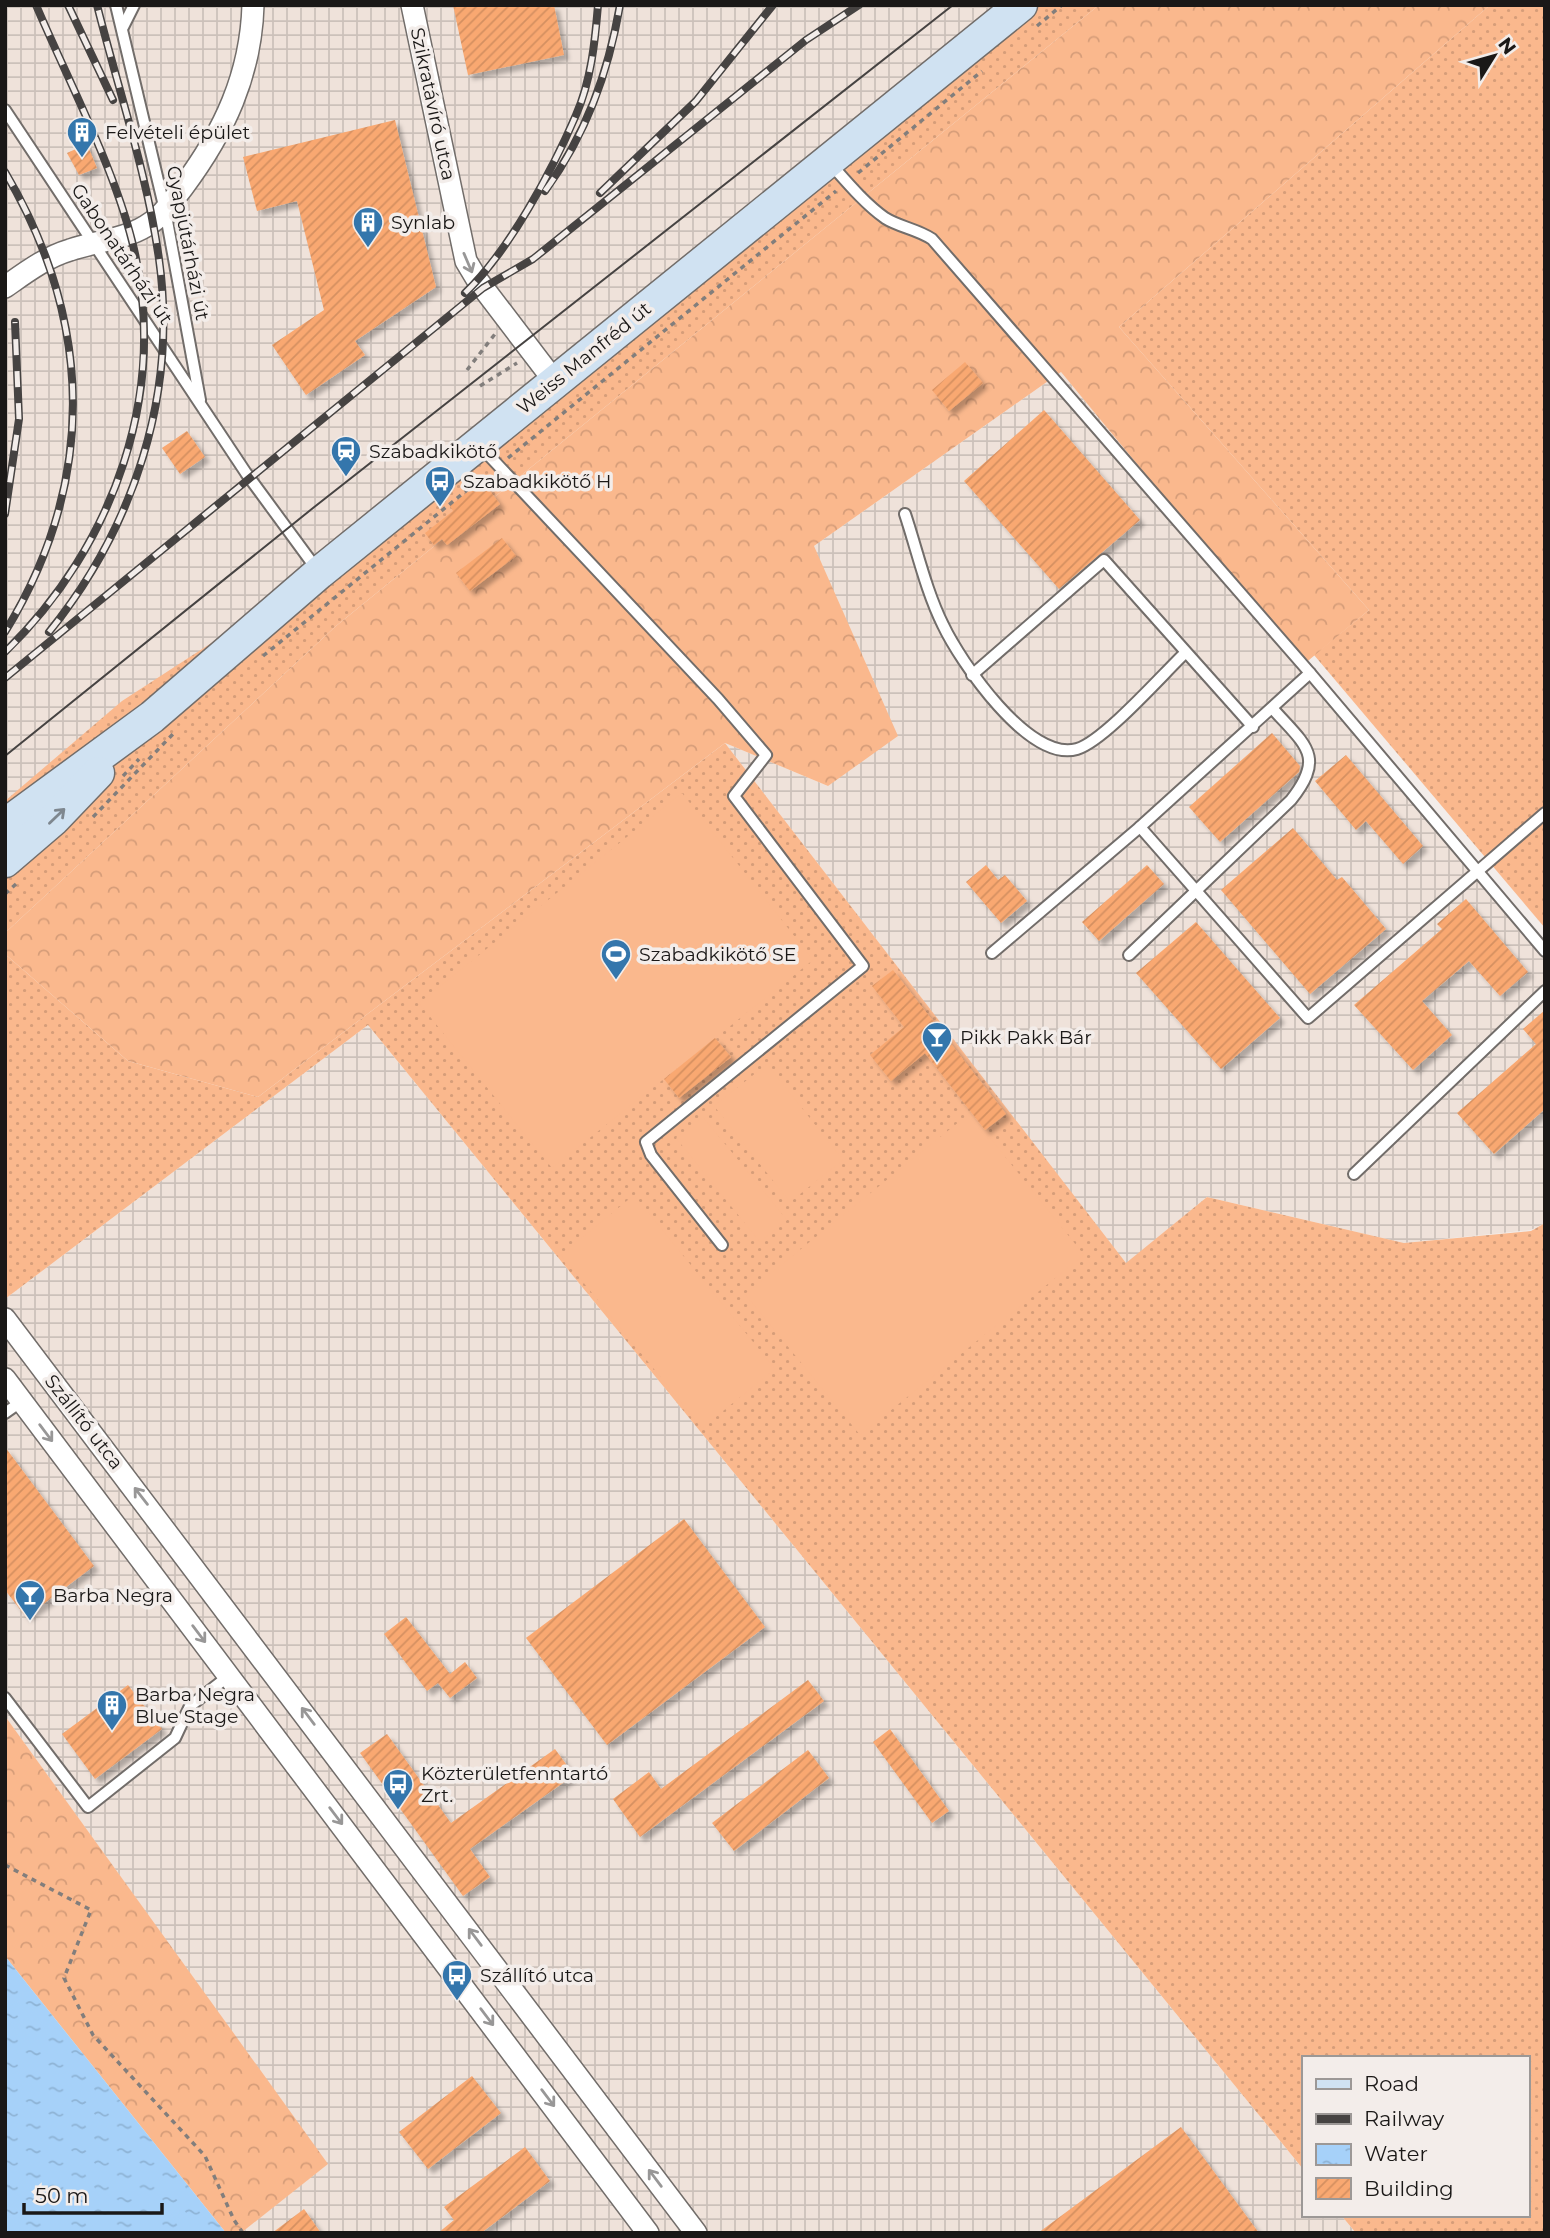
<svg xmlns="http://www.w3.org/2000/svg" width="1550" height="2238" viewBox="0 0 1550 2238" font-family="Montserrat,sans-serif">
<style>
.industrial{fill:url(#industrial-grid)}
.grass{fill:url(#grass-dots)}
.forest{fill:url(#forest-crowns)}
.pitch{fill:#fab88d}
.water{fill:url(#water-ripples)}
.building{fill:url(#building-hatch);filter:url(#shadow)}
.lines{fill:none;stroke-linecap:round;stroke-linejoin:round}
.service-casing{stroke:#726d6a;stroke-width:14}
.minor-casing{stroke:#726d6a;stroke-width:24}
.secondary-casing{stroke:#726d6a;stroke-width:35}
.path{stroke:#827e7c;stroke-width:3.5;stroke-dasharray:5 5;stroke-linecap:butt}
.service{stroke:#fff;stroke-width:10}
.minor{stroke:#fff;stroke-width:21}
.secondary{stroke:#d0e2f2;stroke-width:32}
.tram{stroke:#464342;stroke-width:2}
.rail-casing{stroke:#464342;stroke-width:8}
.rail{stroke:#f3edea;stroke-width:5;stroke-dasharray:16;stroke-linecap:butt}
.oneway{stroke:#989797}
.oneway2{stroke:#7e878f}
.labels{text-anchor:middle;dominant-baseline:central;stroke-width:7;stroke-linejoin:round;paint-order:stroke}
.street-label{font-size:19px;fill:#1a1817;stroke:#f3edea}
.poi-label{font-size:19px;fill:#1a1817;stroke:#f3edea;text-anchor:start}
</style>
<defs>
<pattern id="industrial-grid" width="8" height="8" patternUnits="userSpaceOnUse" patternTransform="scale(1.75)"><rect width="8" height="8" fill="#efe2da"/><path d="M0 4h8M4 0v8" fill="none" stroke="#ccc1ba"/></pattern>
<pattern id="grass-dots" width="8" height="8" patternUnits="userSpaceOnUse" patternTransform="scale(1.75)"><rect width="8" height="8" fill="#fab88d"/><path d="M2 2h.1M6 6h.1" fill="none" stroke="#d69d79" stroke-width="1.8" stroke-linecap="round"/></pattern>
<pattern id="forest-crowns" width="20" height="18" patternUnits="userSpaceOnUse" patternTransform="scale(1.75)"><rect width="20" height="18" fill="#fab88d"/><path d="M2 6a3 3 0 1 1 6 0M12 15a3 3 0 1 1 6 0" fill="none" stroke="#d69d79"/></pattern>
<pattern id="water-ripples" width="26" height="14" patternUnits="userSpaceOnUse" patternTransform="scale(1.75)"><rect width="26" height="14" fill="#a6d1f9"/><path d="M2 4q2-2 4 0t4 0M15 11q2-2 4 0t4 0" fill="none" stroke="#8eb3d5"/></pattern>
<pattern id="building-hatch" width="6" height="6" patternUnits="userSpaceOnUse" patternTransform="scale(1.75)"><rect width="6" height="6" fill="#f9a871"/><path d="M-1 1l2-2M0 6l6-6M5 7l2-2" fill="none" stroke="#d59061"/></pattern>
<filter id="shadow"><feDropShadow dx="5" dy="5" stdDeviation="2" flood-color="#0004"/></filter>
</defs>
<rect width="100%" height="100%" fill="#f3edea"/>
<!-- industrial -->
<g class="industrial">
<path d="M5 5H1021L319 573 55 761 5 801Z"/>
<path d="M1061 372 1303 665 1545 949V1223L1531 1230 1404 1243 1207 1197 1126 1264 725 743 828 786 814 546Z"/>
<path d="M368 1025 1303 2169V2215H1341L1356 2233H241L327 2164 5 1716V1299Z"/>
</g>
<!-- grass -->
<g class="grass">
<path d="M1021 5H1099L336 626 5 933V801L122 701 319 573Z"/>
<path d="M1490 5H1545V928L1314 655 1369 610 1119 327Z"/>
<path d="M725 743 1126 1263 1207 1197 1404 1243 1531 1231 1545 1223V2233H1356L1341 2215H1527V2058H1303V2169L368 1025 5 1299V954L128 1061 258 1097Z"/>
</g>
<!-- forest -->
<g class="forest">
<path d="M1099 5H1490L1119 327 1369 610 1303 665 1061 372 814 546 898 736 828 786 725 743 258 1097 128 1061 5 954V933L336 626Z"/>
<path d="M5 1716 328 2164 241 2233H226L5 1956Z"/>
</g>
<!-- pitch -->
<g class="pitch">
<path d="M682 793 813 960 552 1168 419 1003Z"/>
<path d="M767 1064 843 1160 790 1202 714 1106Z"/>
<path d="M970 1113 1084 1255 860 1435 745 1294Z"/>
<path d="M703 1117 787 1220 760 1242 676 1138Z"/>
<path d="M634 1195 775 1369 702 1428 561 1255Z"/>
</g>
<!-- water -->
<path class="water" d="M5 1956 226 2233H5Z"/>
<!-- building -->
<g class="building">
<path d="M453 5H554L564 55 468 75Z"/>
<path d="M395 120 436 287 355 341 365 355 306 395 272 345 324 310 297 201 257 211 243 157Z"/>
<path d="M87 144 97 168 79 175 67 153Z"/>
<path d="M965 362 983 383 949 411 932 390Z"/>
<path d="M1044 410 1140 520 1059 589 964 481Z"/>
<path d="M187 431 205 457 180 474 162 448Z"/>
<path d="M482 481 500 504 447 545 442 539 434 545 425 533 453 511 450 506Z"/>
<path d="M502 538 516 556 470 591 456 573Z"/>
<path d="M1272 733 1300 766 1299 772 1220 842 1189 807Z"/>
<path d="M1346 755 1423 846 1403 864 1366 821 1356 830 1315 781Z"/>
<path d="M1293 828 1337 880 1342 877 1386 929 1310 994 1221 890Z"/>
<path d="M986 865 998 880 1005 875 1027 901 1001 923 966 882Z"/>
<path d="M1147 865 1164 884 1099 941 1082 922Z"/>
<path d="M1466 899 1528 972 1500 996 1469 961 1422 1001 1452 1035 1413 1070 1354 1005 1442 929 1437 924Z"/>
<path d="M1196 922 1280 1018 1221 1069 1136 973Z"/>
<path d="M893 970 1006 1114 985 1130 925 1053 891 1081 870 1055 904 1027 872 986Z"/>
<path d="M1545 1010V1109L1494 1154 1457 1113 1536 1044 1523 1029Z"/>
<path d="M715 1038 731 1057 679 1098 664 1079Z"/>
<path d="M5 1447 94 1566 26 1617 5 1590Z"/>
<path d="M684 1519 765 1627 607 1745 526 1638Z"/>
<path d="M406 1617 450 1674 465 1662 477 1678 450 1698 438 1683 427 1691 384 1634Z"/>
<path d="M808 1680 824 1701 640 1837 613 1799 649 1772 661 1789Z"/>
<path d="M128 1685 162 1729 95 1779 62 1734Z"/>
<path d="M890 1729 949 1811 932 1823 873 1742Z"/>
<path d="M387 1734 451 1823 555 1749 574 1775 470 1849 490 1877 463 1896 360 1753Z"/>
<path d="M808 1750 829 1778 734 1851 712 1823Z"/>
<path d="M472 2076 501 2113 428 2169 399 2132Z"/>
<path d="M1181 2127 1259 2233H1038Z"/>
<path d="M525 2147 550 2181 481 2233H438L454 2220 444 2207Z"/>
<path d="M304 2209 321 2233H272Z"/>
</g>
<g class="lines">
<!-- service casing -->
<g class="service-casing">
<g id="service">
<path d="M116 5 165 210 200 400"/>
<path d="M123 27 134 5"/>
<path d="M5 110 246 473 318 571"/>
<path d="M829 162C846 181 864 203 885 218 899 227 917 229 932 239L1310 673 1545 951"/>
<path d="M480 446 718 699 766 755 734 796 863 966 646 1142 651 1155 722 1245"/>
<path d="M905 514C917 550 926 591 943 625 960 661 1029 763 1077 749 1104 741 1162 675 1185 653"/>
<path d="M1310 673 1140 827 1308 1018 1545 813"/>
<path d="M972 675 1104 560 1253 727"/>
<path d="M992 953 1140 827"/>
<path d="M1129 955 1291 800C1326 756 1305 745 1273 709"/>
<path d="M1354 1174 1545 991"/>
<path d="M5 1413 22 1401"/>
<path d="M5 1698 88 1807 175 1738 190 1706 230 1675"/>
</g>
</g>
<!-- minor casing -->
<g class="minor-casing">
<g id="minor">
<path d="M412 5 466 261 478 281 555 382"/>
<path d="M5 287C25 273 46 257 70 250 96 241 123 240 146 226 162 217 172 201 183 187 224 132 251 75 253 5"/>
<path d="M5 1319 696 2233"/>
<path d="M5 1379 648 2233"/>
</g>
</g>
<!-- secondary casing -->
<g class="secondary-casing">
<g id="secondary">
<path d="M5 825 152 717 319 573 1021 5"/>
<path d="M5 861 54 819 98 773"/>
</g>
</g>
<!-- path -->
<g class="path">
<path d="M1037 26 1062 5"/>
<path d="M858 173 982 71"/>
<path d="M467 370 495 334"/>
<path d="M480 386 517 363"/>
<path d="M508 458 836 191"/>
<path d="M263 656 488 473"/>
<path d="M123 776 139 759"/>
<path d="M93 817 173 734"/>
<path d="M5 894 16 884"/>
<path d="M5 1865 91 1910 64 1978 93 2035 205 2156 234 2220 243 2233"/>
</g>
<!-- service -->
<use href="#service" class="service"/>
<!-- minor -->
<use href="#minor" class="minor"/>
<!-- secondary -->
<use href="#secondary" class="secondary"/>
<!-- tram -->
<path class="tram" d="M5 756 313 508 953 5"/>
<!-- rail casing -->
<g class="rail-casing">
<g id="rail">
<path d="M68 5 113 100"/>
<path d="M5 172C94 323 97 482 5 632"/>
<path d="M545 191C586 134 608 74 620 5"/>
<path d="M600 193 696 101 773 5"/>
<path d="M465 293C509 251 552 171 576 115 591 81 595 42 598 5"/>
<path d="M5 514 19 419 15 322"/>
<path d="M49 632C134 527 178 394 159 259 147 173 118 89 97 5"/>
<path d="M5 652C114 546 170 391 132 241 113 165 67 78 36 5"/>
<path d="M5 678 483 288 533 259 806 40 859 5"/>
</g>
</g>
<!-- rail -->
<use href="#rail" class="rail"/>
</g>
<!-- one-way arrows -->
<defs><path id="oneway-shaft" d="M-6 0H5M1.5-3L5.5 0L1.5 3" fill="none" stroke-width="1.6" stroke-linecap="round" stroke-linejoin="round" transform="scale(1.75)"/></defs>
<g class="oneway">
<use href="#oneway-shaft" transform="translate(468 263) rotate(67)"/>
<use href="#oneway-shaft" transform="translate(46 1433) rotate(53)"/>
<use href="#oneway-shaft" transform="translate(141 1496) rotate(-128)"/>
<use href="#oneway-shaft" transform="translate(199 1634) rotate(53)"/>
<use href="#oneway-shaft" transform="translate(308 1716) rotate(-127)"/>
<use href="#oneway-shaft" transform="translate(336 1816) rotate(53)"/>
<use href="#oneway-shaft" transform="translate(475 1937) rotate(-127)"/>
<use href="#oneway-shaft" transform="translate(487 2017) rotate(53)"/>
<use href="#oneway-shaft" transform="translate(548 2098) rotate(53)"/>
<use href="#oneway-shaft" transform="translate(655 2178) rotate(-127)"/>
</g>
<use class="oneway2" href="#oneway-shaft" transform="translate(57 816) rotate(-44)"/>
<!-- icons -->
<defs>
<g id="building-pin" transform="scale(1.575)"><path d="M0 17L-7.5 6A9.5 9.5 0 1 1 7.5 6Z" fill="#3476ac" stroke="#f3edea"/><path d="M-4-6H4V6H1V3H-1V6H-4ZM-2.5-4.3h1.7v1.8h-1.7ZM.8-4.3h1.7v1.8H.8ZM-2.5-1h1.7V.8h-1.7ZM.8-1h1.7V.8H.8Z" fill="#fff"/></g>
<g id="station-pin" transform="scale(1.575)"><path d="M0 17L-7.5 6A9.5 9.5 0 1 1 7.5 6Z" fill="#3476ac" stroke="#f3edea"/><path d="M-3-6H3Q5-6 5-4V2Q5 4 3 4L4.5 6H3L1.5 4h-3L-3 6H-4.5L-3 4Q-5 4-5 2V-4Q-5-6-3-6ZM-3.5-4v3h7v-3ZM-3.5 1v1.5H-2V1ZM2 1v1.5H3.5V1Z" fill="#fff"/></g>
<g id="bus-pin" transform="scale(1.575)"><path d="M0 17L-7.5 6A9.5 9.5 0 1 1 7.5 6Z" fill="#3476ac" stroke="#f3edea"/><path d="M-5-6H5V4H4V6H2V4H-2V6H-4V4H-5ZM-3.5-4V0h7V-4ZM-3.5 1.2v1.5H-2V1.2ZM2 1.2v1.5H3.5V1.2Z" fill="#fff"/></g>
<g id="stadium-pin" transform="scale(1.575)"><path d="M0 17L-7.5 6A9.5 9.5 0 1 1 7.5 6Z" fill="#3476ac" stroke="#f3edea"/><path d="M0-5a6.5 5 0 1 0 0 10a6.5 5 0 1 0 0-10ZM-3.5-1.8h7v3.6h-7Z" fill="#fff"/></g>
<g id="bar-pin" transform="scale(1.575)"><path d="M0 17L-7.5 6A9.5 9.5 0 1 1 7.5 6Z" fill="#3476ac" stroke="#f3edea"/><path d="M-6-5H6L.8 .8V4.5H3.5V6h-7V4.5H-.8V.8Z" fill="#fff"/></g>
</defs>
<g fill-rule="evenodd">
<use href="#building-pin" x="82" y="132"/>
<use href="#building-pin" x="368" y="222"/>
<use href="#station-pin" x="346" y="451"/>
<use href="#bus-pin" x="440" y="481"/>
<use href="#stadium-pin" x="616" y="954"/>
<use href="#bar-pin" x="937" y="1037"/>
<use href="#bar-pin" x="30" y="1595"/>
<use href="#building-pin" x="112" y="1705"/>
<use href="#bus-pin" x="398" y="1784"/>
<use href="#bus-pin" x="457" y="1975"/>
</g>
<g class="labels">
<!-- street labels -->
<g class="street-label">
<text transform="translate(433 104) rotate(78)">Szikratávíró utca</text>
<text transform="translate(188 243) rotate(79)">Gyapjútárházi út</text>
<text transform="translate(122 254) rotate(56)">Gabonatárházi út</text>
<text transform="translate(584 358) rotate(-39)">Weiss Manfréd út</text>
<text transform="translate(84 1422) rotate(52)">Szállító utca</text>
</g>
<!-- poi labels -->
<g class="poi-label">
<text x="105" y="132">Felvételi épület</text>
<text x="391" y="222">Synlab</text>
<text x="369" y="451">Szabadkikötő</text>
<text x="463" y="481">Szabadkikötő H</text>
<text x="639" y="954">Szabadkikötő SE</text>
<text x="960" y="1037">Pikk Pakk Bár</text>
<text x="53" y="1595">Barba Negra</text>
<text x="135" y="1694">Barba Negra<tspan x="135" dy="22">Blue Stage</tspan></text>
<text x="421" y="1773">Közterületfenntartó<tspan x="421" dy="22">Zrt.</tspan></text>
<text x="480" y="1975">Szállító utca</text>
</g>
</g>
<!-- border -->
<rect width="1550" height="2238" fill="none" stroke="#1a1817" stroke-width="14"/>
<!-- legend -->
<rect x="1302" y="2056" width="228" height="161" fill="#f3edea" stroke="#9c9896" stroke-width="2"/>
<rect x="1316" y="2079" width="35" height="10" fill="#d0e2f2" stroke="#9c9896" stroke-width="2"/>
<text x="1364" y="2091" font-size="21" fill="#1a1817">Road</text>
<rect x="1316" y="2114" width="35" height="10" fill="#464342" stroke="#9c9896" stroke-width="2"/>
<text x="1364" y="2126" font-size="21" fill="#1a1817">Railway</text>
<rect x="1316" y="2144" width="35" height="21" fill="url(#water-ripples)" stroke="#9c9896" stroke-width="2"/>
<text x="1364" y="2161" font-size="21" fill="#1a1817">Water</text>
<rect x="1316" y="2178" width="35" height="21" fill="url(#building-hatch)" stroke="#9c9896" stroke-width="2"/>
<text x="1364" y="2196" font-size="21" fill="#1a1817">Building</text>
<!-- north arrow -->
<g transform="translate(1494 56) rotate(53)" stroke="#f3edea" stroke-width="5" paint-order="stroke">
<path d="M0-5L12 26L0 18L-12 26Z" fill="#1a1817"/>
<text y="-10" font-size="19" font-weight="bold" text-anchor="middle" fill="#1a1817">N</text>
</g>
<!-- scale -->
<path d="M24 2203v10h138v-10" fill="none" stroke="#1a1817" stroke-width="3.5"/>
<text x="35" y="2203" font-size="21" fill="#1a1817" stroke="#f3edea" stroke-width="5" paint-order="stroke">50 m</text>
</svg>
